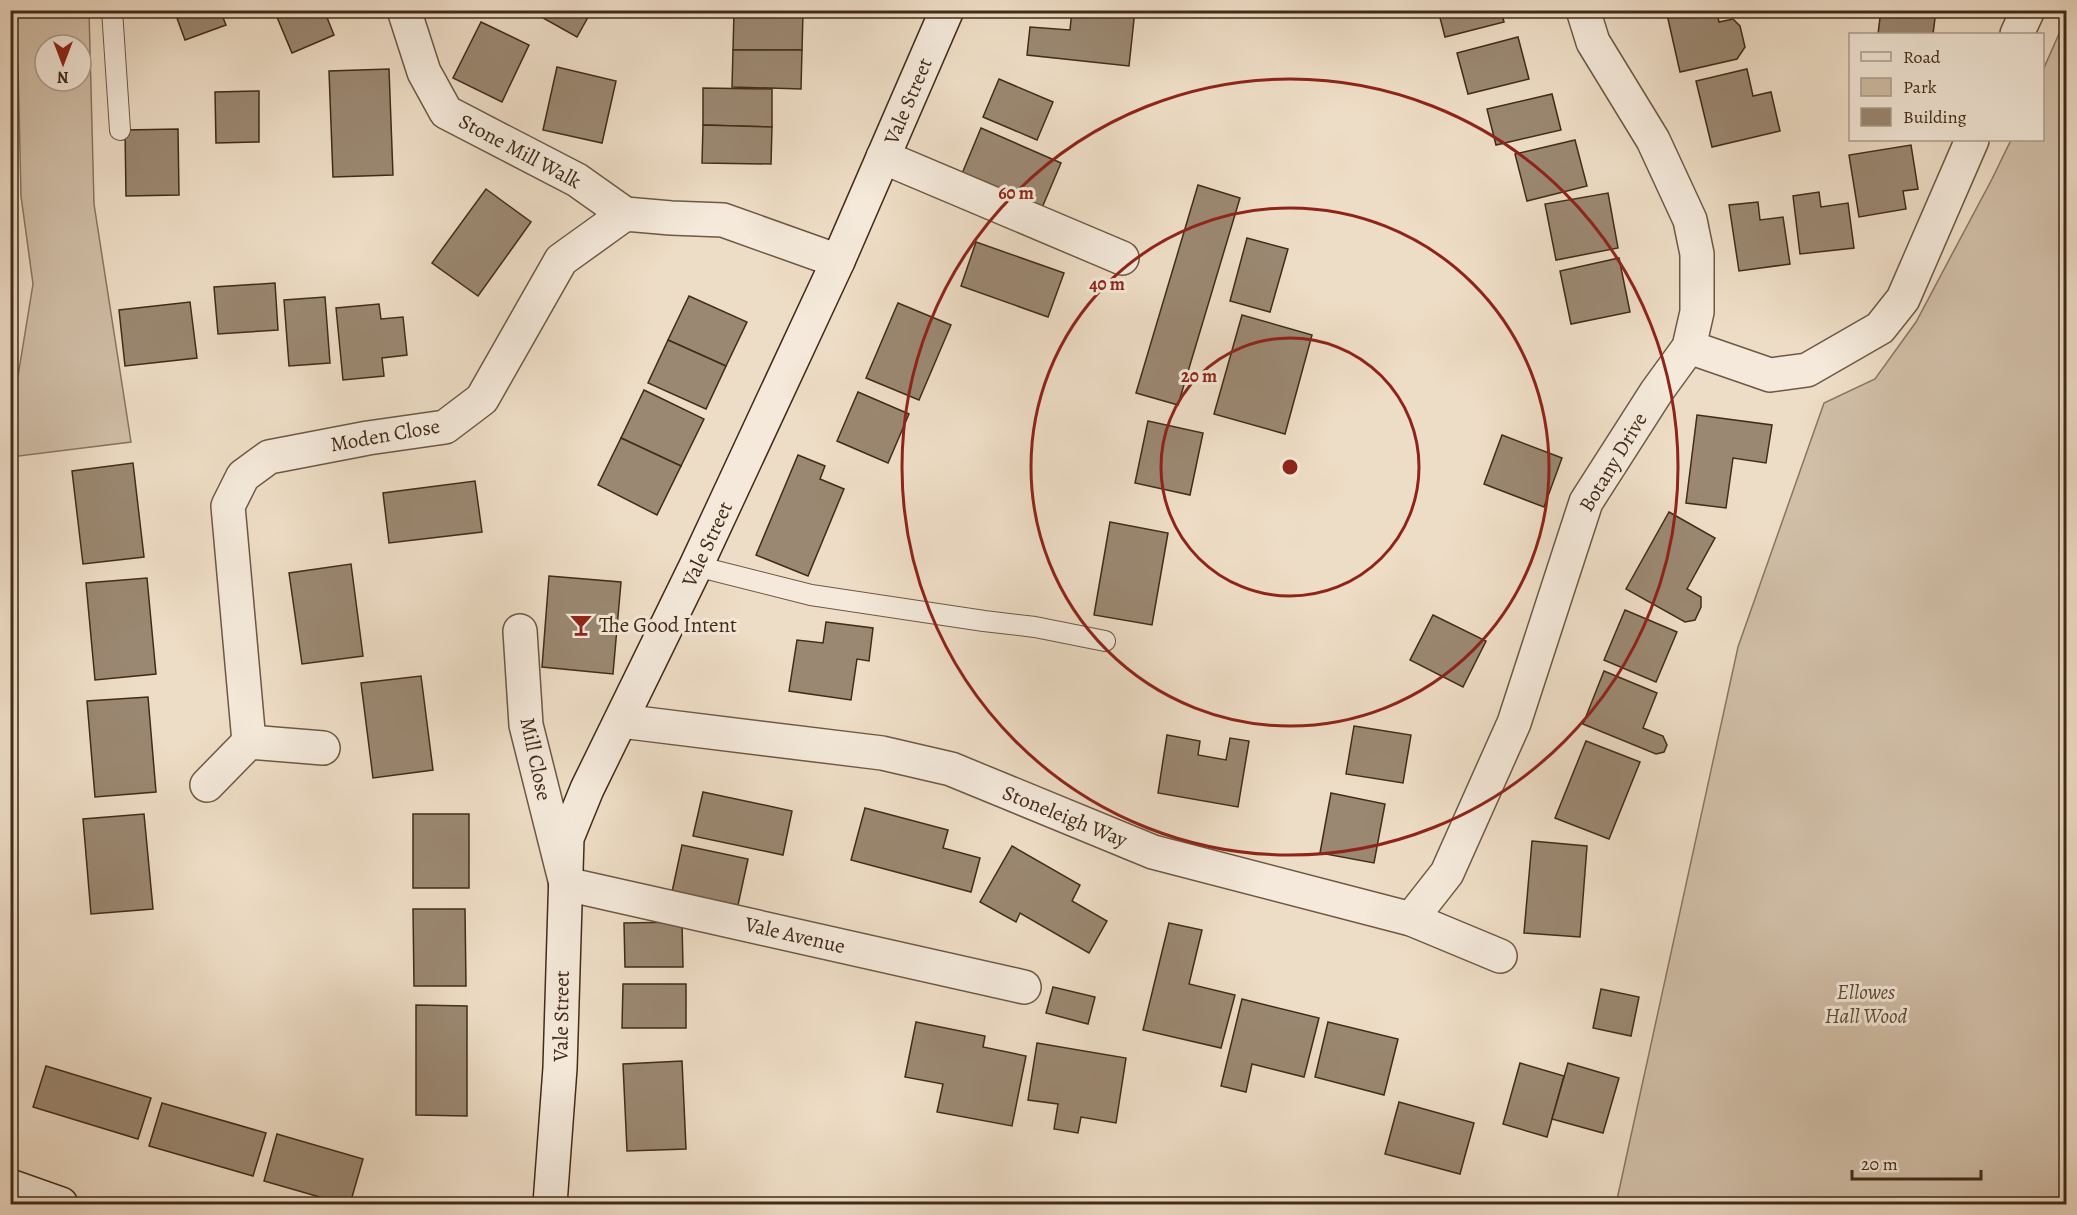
<svg xmlns="http://www.w3.org/2000/svg" width="2077" height="1215" viewBox="0 0 2077 1215" font-family="Alegreya,serif">
<style>
.green{fill:#d1bfa8;stroke:#8a7560;stroke-width:1.5;fill-rule:evenodd}
.building{fill:#9b8872;stroke:#422b18;stroke-width:1.5}
.lines{fill:none;stroke-linecap:round;stroke-linejoin:round}
.lane-casing{stroke:#6d5844;stroke-width:22}
.street-casing{stroke:#6d5844;stroke-width:36}
.secondary-casing{stroke:#422b18;stroke-width:36}
.lane{stroke:#f4e9da;stroke-width:20}
.street{stroke:#f4e9da;stroke-width:33}
.secondary{stroke:#f4e9da;stroke-width:33}
.ring{fill:none;stroke:#8f2418;stroke-width:3}
.labels{text-anchor:middle;dominant-baseline:central;stroke-width:6;stroke-linejoin:round;paint-order:stroke}
.street-label{font-size:21px;fill:#422b18;stroke:#f4e9da}
.poi-label{font-size:21px;fill:#422b18;stroke:#f4e9da;text-anchor:start}
.park-label{font-size:21px;font-style:italic;fill:#5f4935;stroke:#f4e9da}
.centre{fill:#8f2418;stroke:#f4e9da;stroke-width:3}
.ring-label{font-size:18px;text-anchor:middle;font-weight:bold;fill:#8f2418;stroke:#f4e9da;stroke-width:6;stroke-linejoin:round;paint-order:stroke}
</style>
<rect width="100%" height="100%" fill="#eeddc6"/>
<filter id="stains"><feTurbulence type="fractalNoise" baseFrequency=".00333" numOctaves="4"/><feColorMatrix values="0 0 0 0 .2 0 0 0 0 .09 0 0 0 0 .02 0 0 0 .5 -.17"/></filter>
<radialGradient id="worn" r=".72"><stop offset=".6" stop-color="#630" stop-opacity="0"/><stop offset="1" stop-color="#630" stop-opacity=".3"/></radialGradient>
<!-- green -->
<g class="green">
<path d="M10 11H89L94 204 131 442 11 457V391L18 376 33 284 21 196 18 65 11 53ZM45 45H81V81H45Z"/>
<path d="M2066 18V1204H1616L1738 647 1824 403 1875 379 1916 322 1992 179 2011 140H2042L2043 70Z"/>
</g>
<!-- building -->
<g class="building">
<path d="M174 10H220L226 25 185 40Z"/>
<path d="M274 10H324L334 35 292 53Z"/>
<path d="M547 10H592L577 37 543 18Z"/>
<path d="M1072 10H1135L1129 66 1027 55 1030 27 1070 30Z"/>
<path d="M1438 10H1501L1504 22 1445 37Z"/>
<path d="M1666 10H1716L1719 22 1733 19 1740 26 1745 47 1737 59 1680 72Z"/>
<path d="M1881 10H1936L1933 34H1878Z"/>
<path d="M734 12 803 13 802 50H733Z"/>
<path d="M481 22 529 45 502 102 453 78Z"/>
<path d="M1518 37 1529 79 1468 94 1457 53Z"/>
<path d="M733 50H802L801 89 732 87Z"/>
<path d="M557 67 616 81 602 143 543 130Z"/>
<path d="M389 69 393 175 333 177 329 71Z"/>
<path d="M1747 69 1753 96 1771 92 1780 131 1712 147 1696 81Z"/>
<path d="M999 79 1053 102 1037 140 983 117Z"/>
<path d="M703 88 772 89V127L703 125Z"/>
<path d="M259 91V142L216 143 215 92Z"/>
<path d="M1552 94 1561 130 1496 145 1487 109Z"/>
<path d="M703 125 772 127 771 164 702 163Z"/>
<path d="M981 128 1061 163 1041 210 961 176Z"/>
<path d="M178 129 179 195 126 196 125 130Z"/>
<path d="M1575 140 1587 186 1527 201 1515 154Z"/>
<path d="M1911 145 1918 189 1903 191 1906 209 1859 217 1849 155Z"/>
<path d="M1198 185 1240 198 1178 405 1136 393Z"/>
<path d="M486 189 531 222 478 296 432 263Z"/>
<path d="M1819 192 1821 207 1848 203 1854 248 1800 254 1793 196Z"/>
<path d="M1608 193 1618 248 1556 260 1545 204Z"/>
<path d="M1758 202 1760 220 1783 217 1790 264 1739 271 1729 205Z"/>
<path d="M1247 238 1288 249 1270 312 1230 301Z"/>
<path d="M976 242 1064 273 1048 317 961 286Z"/>
<path d="M1619 258 1630 312 1571 324 1560 271Z"/>
<path d="M275 283 278 330 218 334 214 287Z"/>
<path d="M689 296 747 322 726 366 668 340Z"/>
<path d="M325 297 330 363 289 366 284 300Z"/>
<path d="M190 302 197 358 125 366 119 310Z"/>
<path d="M898 303 951 325 919 400 866 378Z"/>
<path d="M379 304 381 319 403 317 407 355 382 358 384 376 343 380 336 308Z"/>
<path d="M1242 315 1312 335 1285 434 1214 414Z"/>
<path d="M668 340 726 366 706 409 648 383Z"/>
<path d="M644 390 704 419 681 466 621 438Z"/>
<path d="M858 392 909 414 888 463 837 441Z"/>
<path d="M1697 415 1772 425 1766 463 1733 458 1726 508 1686 503Z"/>
<path d="M1148 421 1203 433 1190 495 1135 483Z"/>
<path d="M1502 435 1562 458 1544 507 1484 484Z"/>
<path d="M621 438 681 466 657 515 598 485Z"/>
<path d="M798 455 825 466 820 479 844 489 808 576 756 555Z"/>
<path d="M133 463 144 557 83 564 72 471Z"/>
<path d="M475 481 482 532 389 543 383 493Z"/>
<path d="M1669 512 1715 538 1687 589 1701 597V607L1695 620 1685 622 1626 589Z"/>
<path d="M1110 522 1168 533 1152 625 1094 615Z"/>
<path d="M351 564 363 656 302 664 289 573Z"/>
<path d="M549 576 621 582 613 674 542 667Z"/>
<path d="M147 578 156 674 95 680 86 583Z"/>
<path d="M1625 610 1677 632 1656 682 1604 660Z"/>
<path d="M1433 615 1486 641 1463 687 1410 660Z"/>
<path d="M826 622 873 628 869 661 857 659 851 700 789 691 797 640 823 643Z"/>
<path d="M1604 671 1657 693 1643 728 1663 736 1667 745 1664 752 1656 754 1583 724Z"/>
<path d="M421 676 433 770 373 778 361 683Z"/>
<path d="M148 697 156 792 95 797 87 701Z"/>
<path d="M1354 726 1411 735 1403 783 1346 774Z"/>
<path d="M1167 735 1200 741 1198 755 1226 760 1230 738 1249 741 1238 807 1158 793Z"/>
<path d="M1586 741 1640 762 1609 839 1555 818Z"/>
<path d="M703 792 792 811 783 855 693 836Z"/>
<path d="M1331 793 1385 804 1374 863 1320 853Z"/>
<path d="M865 808 948 830 943 848 980 858 971 892 851 860Z"/>
<path d="M144 814 153 909 91 914 83 819Z"/>
<rect x="413" y="814" width="56" height="74"/>
<path d="M1532 841 1587 846 1580 937 1524 933Z"/>
<path d="M682 845 748 859 738 905 672 892Z"/>
<path d="M1012 846 1080 885 1072 901 1107 921 1089 953 1020 913 1016 922 980 902Z"/>
<path d="M413 909H465L466 986H414Z"/>
<path d="M682 922 683 967H625L624 923Z"/>
<path d="M1169 923 1202 930 1189 984 1235 995 1221 1048 1143 1030Z"/>
<path d="M623 984H686V1028H622Z"/>
<path d="M1053 987 1095 997 1088 1024 1046 1013Z"/>
<path d="M1601 989 1639 997 1631 1036 1593 1028Z"/>
<path d="M1242 999 1319 1018 1304 1077 1252 1064 1246 1092 1221 1086Z"/>
<path d="M416 1005 467 1006V1116L416 1115Z"/>
<path d="M916 1022 985 1036 983 1047 1026 1056 1012 1126 937 1112 943 1084 905 1077Z"/>
<path d="M1328 1022 1398 1039 1384 1095 1315 1077Z"/>
<path d="M1037 1043 1126 1058 1116 1123 1081 1117 1078 1133 1054 1129 1058 1104 1028 1100Z"/>
<path d="M682 1061 686 1149 627 1151 623 1064Z"/>
<path d="M1520 1063 1564 1076 1547 1137 1503 1124Z"/>
<path d="M1568 1063 1619 1078 1603 1133 1552 1119Z"/>
<path d="M46 1066 151 1098 138 1139 33 1107Z"/>
<path d="M1399 1102 1474 1123 1460 1174 1385 1154Z"/>
<path d="M162 1103 266 1133 253 1176 149 1146Z"/>
<path d="M277 1134 363 1159 350 1204H344L264 1181Z"/>
</g>
<g class="lines">
<!-- lane casing -->
<g class="lane-casing">
<g id="lane">
<path d="M112 10 120 130"/>
<path d="M696 566 811 595 984 621 1035 627 1105 641"/>
</g>
</g>
<!-- street casing -->
<g class="street-casing">
<g id="street">
<path d="M404 10 424 72 446 112 577 180 625 214"/>
<path d="M2017 34 2028 10"/>
<path d="M883 157 1122 258"/>
<path d="M1689 347 1770 375 1807 370 1880 328 1903 299 1972 140"/>
<path d="M520 631 526 725 566 884 1024 987"/>
<path d="M621 721 882 753 951 769 1153 852 1411 919 1500 956"/>
<path d="M249 742 228 506 243 476 269 457 368 438 445 427 482 399 561 260 625 214 671 218 723 220 838 261"/>
<path d="M207 785 249 742 323 748"/>
<path d="M1411 919 1447 873 1514 723 1586 502 1657 391 1689 347 1697 312V254L1690 220 1653 140 1593 42 1583 10"/>
</g>
</g>
<!-- secondary casing -->
<g class="secondary-casing">
<g id="secondary">
<path d="M10 1186 61 1204"/>
<path d="M550 1204 560 1068 567 838 587 789 696 566 838 261 947 10"/>
</g>
</g>
<!-- lane -->
<use href="#lane" class="lane"/>
<!-- street -->
<use href="#street" class="street"/>
<!-- secondary -->
<use href="#secondary" class="secondary"/>
</g>
<!-- distance rings -->
<g class="ring">
<circle cx="1290" cy="467" r="129"/>
<circle cx="1290" cy="467" r="259"/>
<circle cx="1290" cy="467" r="388"/>
</g>
<!-- icons -->
<defs>
<g id="bar-bare" transform="scale(1.8)"><path d="M-6-5H6L.8 .8V4.5H3.5V6h-7V4.5H-.8V.8Z" fill="#8f2418" stroke="#f4e9da" stroke-width="2.5" paint-order="stroke"/></g>
</defs>
<g fill-rule="evenodd">
<use href="#bar-bare" x="581" y="625"/>
</g>
<g class="labels">
<!-- street labels -->
<g class="street-label">
<text transform="translate(908 101) rotate(-67)">Vale Street</text>
<text transform="translate(520 151) rotate(28)">Stone Mill Walk</text>
<text transform="translate(385 435) rotate(-10)">Moden Close</text>
<text transform="translate(1613 462) rotate(-59)">Botany Drive</text>
<text transform="translate(707 544) rotate(-65)">Vale Street</text>
<text transform="translate(536 759) rotate(78)">Mill Close</text>
<text transform="translate(1065 816) rotate(22)">Stoneleigh Way</text>
<text transform="translate(795 935) rotate(13)">Vale Avenue</text>
<text transform="translate(561 1016) rotate(-89)">Vale Street</text>
</g>
<!-- poi labels -->
<g class="poi-label">
<text x="599" y="625">The Good Intent</text>
</g>
<!-- park labels -->
<g class="park-label">
<text x="1866" y="992">Ellowes<tspan x="1866" dy="24">Hall Wood</tspan></text>
</g>
</g>
<circle cx="1290" cy="467" r="9" class="centre"/>
<g class="ring-label">
<text x="1016" y="199">60 m</text>
<text x="1107" y="290">40 m</text>
<text x="1199" y="382">20 m</text>
</g>
<!-- margin -->
<rect width="2077" height="1215" fill="none" stroke="#eeddc6" stroke-width="36"/>
<rect x="12" y="12" width="2053" height="1191" fill="none" stroke="#422b18" stroke-width="3"/>
<rect x="18" y="18" width="2041" height="1179" fill="none" stroke="#422b18" stroke-width="1.5"/>
<!-- legend -->
<rect x="1849" y="33" width="195" height="108" fill="#f4e9da" stroke="#ad9d8c" stroke-width="1.5"/>
<rect x="1861" y="52" width="30" height="9" fill="#f4e9da" stroke="#ad9d8c" stroke-width="1.5"/>
<text x="1903" y="63" font-size="18" fill="#422b18">Road</text>
<rect x="1861" y="78" width="30" height="18" fill="#d1bfa8" stroke="#ad9d8c" stroke-width="1.5"/>
<text x="1903" y="93" font-size="18" fill="#422b18">Park</text>
<rect x="1861" y="108" width="30" height="18" fill="#9b8872" stroke="#ad9d8c" stroke-width="1.5"/>
<text x="1903" y="123" font-size="18" fill="#422b18">Building</text>
<!-- north arrow -->
<g transform="translate(63 63) rotate(180)"><circle r="28" fill="#f4e9da" stroke="#ad9d8c" stroke-width="1.5"/>
<path d="M0-4.5L10 22L0 15L-10 22Z" fill="#8f2418"/>
<text y="-9" font-size="16" font-weight="bold" text-anchor="middle" fill="#422b18">N</text>
</g>
<!-- scale -->
<path d="M1852 1170v9h129v-9" fill="none" stroke="#422b18" stroke-width="3"/>
<text x="1861" y="1170" font-size="18" fill="#422b18" stroke="#f4e9da" stroke-width="4.5" paint-order="stroke">20 m</text>
<rect width="100%" height="100%" filter="url(#stains)"/>
<rect width="100%" height="100%" fill="url(#worn)"/>
</svg>
